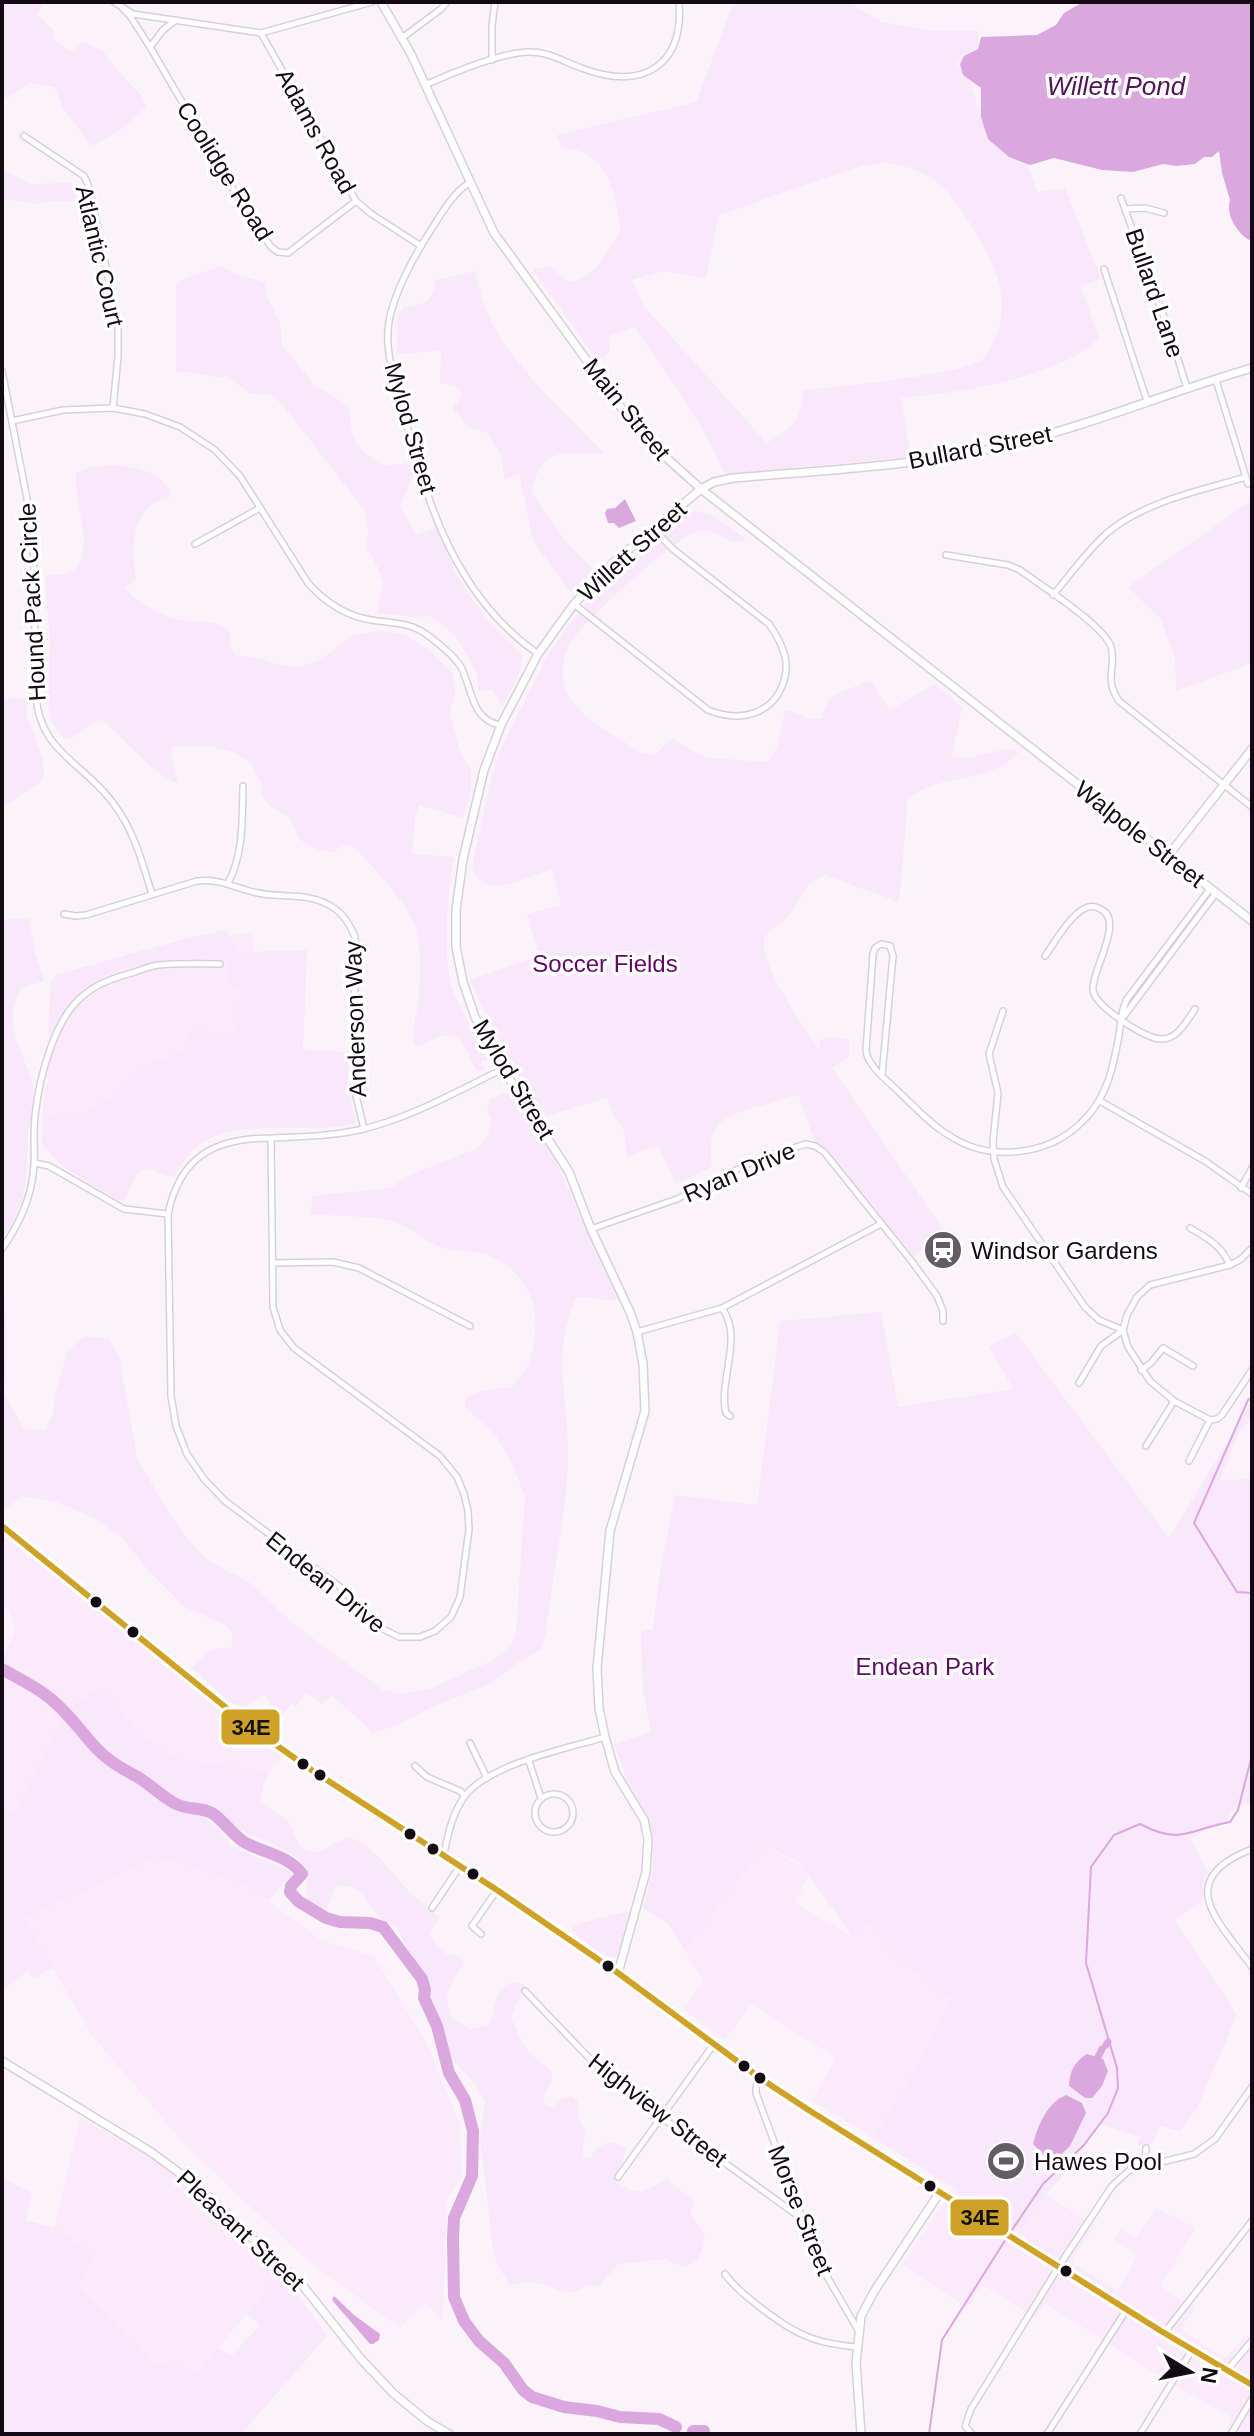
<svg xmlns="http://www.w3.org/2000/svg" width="1254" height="2436" viewBox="0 0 1254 2436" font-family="Arial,sans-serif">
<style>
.built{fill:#fbeafc}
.green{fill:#f9e7fb;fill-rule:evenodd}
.water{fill:#daa8df}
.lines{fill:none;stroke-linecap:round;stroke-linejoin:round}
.stream{stroke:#daa8df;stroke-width:2}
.canal{stroke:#daa8df;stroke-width:7}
.river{stroke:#daa8df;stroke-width:12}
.street-casing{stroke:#d8d0d9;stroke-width:8}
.secondary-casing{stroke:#d8d0d9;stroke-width:10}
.street{stroke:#fefdfe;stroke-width:5}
.secondary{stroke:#fefdfe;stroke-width:7}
.bus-1-casing{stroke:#fff;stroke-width:12}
.bus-1{stroke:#d0a127;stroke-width:6}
.bus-dot{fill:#130a13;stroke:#fff;stroke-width:3}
.labels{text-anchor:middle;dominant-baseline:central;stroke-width:7;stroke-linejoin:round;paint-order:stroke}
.street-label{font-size:24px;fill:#130a13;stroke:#fff}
.park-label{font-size:24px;fill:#600669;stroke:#fff}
.poi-label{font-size:24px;fill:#130a13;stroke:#fff;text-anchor:start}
.water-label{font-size:26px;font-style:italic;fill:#521359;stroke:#fff}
.line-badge{stroke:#fff;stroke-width:3}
.pale-badge-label{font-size:22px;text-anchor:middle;font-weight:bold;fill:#111}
</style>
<rect width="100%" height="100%" fill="#faf4fa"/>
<!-- built -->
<g class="built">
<path d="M243 933 253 934 250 1064 68 1130 41 1125 60 979Z"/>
<path d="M2 1532 112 1619 285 1755 269 1772 175 1758 141 1736 102 1687 66 1711 17 1812H2V1658L15 1632 9 1612 2 1604Z"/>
<path d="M765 1845 811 1871 795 1903 854 1938 864 1922 874 1928 890 1938 884 1947 951 2000 920 2063 874 2138 812 2100 836 2058 751 2004 725 2040 682 2009 704 1981 684 1950Z"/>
<path d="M157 1855 246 1884 321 1940 374 1956 428 2046 460 2125 462 2177 447 2199 443 2321 425 2302 400 2328 308 2261 186 2146 91 2034 24 1918Z"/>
<path d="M80 2118 133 2146 178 2175 282 2273 199 2370 157 2364 80 2284 93 2253 54 2228Z"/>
<path d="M954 2188 1021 2230 1044 2193 1095 2225 1071 2262 1118 2291 1138 2255 1114 2240 1121 2229 1136 2238 1156 2208 1196 2228 1160 2286 1195 2309 1181 2328 1206 2347 1226 2358 1246 2335 1252 2341V2434H1242L1228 2426 1233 2418 1164 2379 1045 2303 1035 2318 983 2285 967 2308 903 2265Z"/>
</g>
<!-- green -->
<g class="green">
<path d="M2 2H44L37 14 55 32 52 38 73 53 82 42 102 50 117 70 142 96 146 107 118 132 92 146 63 108 54 87 30 83 6 99 2 98Z"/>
<path d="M748 2H848L882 22 934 31H978V47L955 63 968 75 983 122 1026 161 1037 192 1065 188 1101 279 1081 286 1099 339C1089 346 1078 355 1067 360 1015 384 957 393 901 398L911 457 725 474C702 421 667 374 634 327L608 337 610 352 598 362 533 270 549 266 569 282C595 279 609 250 621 229 616 204 612 167 586 154 579 150 569 149 561 147L557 135 696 102 732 7ZM888 163C905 166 920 170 934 180 948 190 960 208 969 222 992 258 1015 300 993 342 990 348 988 354 984 358 963 376 838 386 804 390 801 424 792 426 767 443L643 305 632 280 663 271 706 278 719 215 863 165Z"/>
<path d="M2 169 30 184 72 183 78 201H56L37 204 2 199Z"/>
<path d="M221 266 238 275 264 282 268 299 280 323 282 345 316 387 339 400 350 410C350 443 358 449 384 466L407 463 415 470 400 507 416 534 437 528 457 576 484 617 522 655C522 673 512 691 501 706L493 689 479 692 476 671 455 635 430 616 412 617 377 613 383 583 378 568 367 547 368 527 365 511 282 404 270 395 250 394 228 376C207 379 198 371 176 372V282Z"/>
<path d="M475 271C480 293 487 318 499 336 528 380 568 416 604 453 563 454 542 445 531 492L563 538 595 571 572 594 533 541 519 473 505 480 500 453 486 432 469 428 453 408 463 394 455 385 440 383 441 350 397 355V320L402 308C423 304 433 303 436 280Z"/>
<path d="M116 465C138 468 159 471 171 492L169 498C163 500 156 501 151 505 131 522 131 555 136 579L125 588C138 603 162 617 181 620 202 623 213 618 230 632V644L235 655 259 658 278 665 298 667 319 661 351 636 380 631 404 634 429 650 452 672 455 692 450 713 460 750 471 771V789L463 818 419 805 415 819 412 854 454 857C448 888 442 957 452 987 461 1012 476 1035 489 1059L481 1062 485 1070 477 1071C457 1030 459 1027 416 1047 409 1033 417 1015 419 999 420 981 422 941 415 925 403 899 374 868 354 847L344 845 333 852 321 851 300 840 290 818 270 806 262 796 261 782 251 763 233 752 213 747 172 746 171 752 178 783C157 779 121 736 103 721L97 720 72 738 65 739 59 733 51 720 48 703 50 643 45 578 47 575C55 574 65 575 72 571 98 555 72 498 76 473L91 467Z"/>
<path d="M1252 500V663L1176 691 1175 658 1160 618 1128 587Z"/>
<path d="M697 511 714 516 743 537 746 541C723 546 717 524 695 532 671 541 582 622 569 645 563 657 561 675 565 687 574 716 618 737 642 753L655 755 668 741 673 739 700 755 712 758 768 762 777 747 785 711 789 710 810 719H821L829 699 838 693 870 681 890 710 935 684 962 707 952 757H972L1011 748 1019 752C989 785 937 773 908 799L899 902 825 875C802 885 804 896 790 915 783 923 766 930 764 940 759 963 805 1030 819 1050L820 1041 825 1037 849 1039V1057L832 1068 943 1229 940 1238 913 1256 837 1163 815 1142 798 1095C786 1096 778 1101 767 1104 728 1113 704 1122 712 1167L676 1184 659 1147H652L627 1157 624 1131 613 1115 607 1098 546 1116 490 1025 470 980 539 956 527 914 561 905 552 870C538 874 508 886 495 886 484 886 474 876 472 867L490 784 501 748 550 651 588 600 645 547 689 512Z"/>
<path d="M11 698 28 699 27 716 43 760 44 773 40 782 2 808V700Z"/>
<path d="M2 919H29L34 948 44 981 21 988C0 1025 25 1052 33 1086 36 1102 29 1120 28 1135 25 1182 30 1198 2 1240Z"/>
<path d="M226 930 238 954 247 952 307 950 303 1050 349 1052 348 1086 356 1123C307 1136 238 1115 197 1146 188 1153 181 1166 174 1176H168L146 1168 138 1172 124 1201 116 1199 65 1168 46 1149 42 1143 44 1111 61 1119H75L122 1091 146 1065 173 1056 184 1048 186 1037 190 1032 198 1031 236 1034 239 1026 240 989 233 987 227 974 226 958H186L123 967 81 987 67 1001 60 1022 50 1035 48 1032 51 983 55 975 188 938Z"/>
<path d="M511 1091 552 1154 617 1294V1300C603 1302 589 1294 576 1298 550 1352 570 1406 568 1461 566 1518 552 1575 546 1632L542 1649 519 1662 492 1683 432 1707 398 1725 373 1733 332 1695 322 1704 306 1693 297 1706 291 1704 280 1719 266 1724 263 1722 273 1714 267 1696 261 1695 242 1709 219 1693 192 1668C204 1657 211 1644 228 1649L232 1646V1633L225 1625 183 1606 148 1570 122 1538 94 1518 54 1501 23 1496 2 1512V1289L4 1290 7 1342 5 1395 24 1429 46 1430 53 1412 56 1391 68 1350 85 1336 108 1339 119 1355 137 1458 160 1498 183 1533 206 1559 250 1583 295 1625 383 1690 402 1694 432 1688 491 1661 511 1646 516 1633 525 1497 513 1466 496 1436 465 1407 466 1397 482 1391 512 1387C517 1381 524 1374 527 1367 530 1362 531 1355 532 1350 542 1311 531 1277 493 1257 476 1248 457 1254 440 1247 425 1240 412 1229 397 1223 377 1215 334 1216 311 1215L312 1196 390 1188 408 1176 478 1148 488 1136 491 1120 487 1109 490 1099Z"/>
<path d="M881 1312 898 1407 1013 1389 989 1346 1016 1333 1169 1538 1252 1401V1418L1240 1430 1220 1480 1252 1479V1802L1235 1807 1227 1820 1190 1838 1208 1873 1203 1885V1900L1175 1920 1237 2015 1197 2108 1180 2131 1160 2126 1152 2144 1137 2145 1141 2137 1100 2124 1082 2150 1068 2160 1073 2165 1046 2194H1044L1021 2230 874 2138 920 2063 951 2000 884 1947 889 1938 864 1922 854 1938 799 1862 765 1845 684 1950 669 1925 643 1907 653 1868V1837L648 1818 626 1777 614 1744 651 1732 643 1690 641 1632 653 1629 660 1573 675 1495 757 1505 780 1321Z"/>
<path d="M102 1687 141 1736 175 1758 269 1772 263 1786 260 1801 288 1821 301 1848 315 1853 348 1837C378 1846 392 1877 415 1897 423 1904 432 1911 440 1917L430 1933 433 1941 449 1956 454 1954 462 1958 464 1964 454 1978 446 1997 451 2018 470 2029 489 2025C498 2007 492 1977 523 1984 523 1998 513 2005 511 2019 517 2027 518 2035 523 2043 529 2055 542 2063 552 2072V2080L543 2098 546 2106 552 2107 561 2099 572 2096 578 2103 579 2120 586 2132 582 2151 584 2157H590C599 2143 611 2138 626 2148 625 2161 615 2169 617 2182 640 2199 644 2190 667 2179L695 2202 690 2214 705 2234 702 2249 696 2262 683 2267 664 2259 618 2264 598 2287 587 2284C565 2301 559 2286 537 2283 529 2282 519 2284 510 2285L497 2264 493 2250 480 2137 485 2101 475 2084 452 2059 432 2005 427 1983 396 1927C369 1922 367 1877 335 1887L328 1907 321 1908 308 1904C303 1893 310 1884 307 1873 299 1848 254 1840 235 1826 226 1819 219 1811 211 1805L170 1807 185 1813 204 1817 223 1834 231 1846 289 1871 291 1875 289 1880 284 1882 269 1901 246 1884 157 1856 25 1918 53 1968 34 1978 27 1971 2 1991V1812L17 1811 66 1710Z"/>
<path d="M632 1910 620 1951 614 1958C599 1954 582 1940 571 1929L578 1924Z"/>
<path d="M2 2178 32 2193 26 2220 54 2228 93 2253 80 2285 157 2364 199 2370 218 2348 232 2355 260 2325 247 2314 282 2273 327 2336 241 2434H2Z"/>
</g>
<!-- water -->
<g class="water">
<path d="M1083 2H1252V241C1238 236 1225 214 1230 200L1222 173 1219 151 1212 157H1204L1195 164 1176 166 1163 164 1133 172 1102 170 1054 158 1030 165 1009 157 988 139 981 117V88L963 75 960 64 964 56 978 49 981 37 1037 35 1056 25 1064 13Z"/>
<path d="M625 499 636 521 619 528 614 523H608L605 513 607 509 615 508Z"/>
<path d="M1087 2054 1103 2059 1108 2071 1102 2086 1092 2098H1085L1069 2086C1069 2072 1075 2061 1087 2054Z"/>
<path d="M1066 2095 1082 2103 1086 2113 1070 2146 1054 2161 1049 2160 1033 2144C1038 2125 1047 2103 1066 2095Z"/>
<path d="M996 2144 1026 2163 1016 2179 986 2160Z"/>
<path d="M334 2296 354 2315 380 2334 379 2340 373 2344H370L332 2300Z"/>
</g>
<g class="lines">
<!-- stream -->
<g class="stream">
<path d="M1252 1398 1248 1400 1194 1523 1237 1592 1252 1593"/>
<path d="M1010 2233 1043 2184 1084 2145 1108 2113 1118 2088 1117 2068 1086 1963 1091 1867 1114 1835 1140 1824C1182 1846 1189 1829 1230 1822L1238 1810 1252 1755"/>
<path d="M929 2434 942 2340 1006 2239"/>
</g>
<!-- canal -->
<g class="canal">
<path d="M1106 2045 1108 2042"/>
<path d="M1094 2065 1102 2049"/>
</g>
<!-- river -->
<g class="river">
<path d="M2 1669C14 1676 28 1683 40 1691 63 1706 78 1728 96 1748 107 1760 122 1769 136 1776 150 1784 162 1797 176 1804 188 1810 201 1807 212 1813 224 1821 232 1834 244 1842 264 1853 288 1855 302 1874L291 1886 290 1892 298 1901 326 1918 340 1922 370 1923 383 1927 422 1979 425 1990 424 1998 437 2026 449 2073 465 2100 473 2131 472 2176 454 2218 453 2238 454 2297 464 2321 479 2341 504 2363 523 2390 532 2397 564 2407 597 2411 620 2417 659 2419 676 2427"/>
<path d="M693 2431H704"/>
</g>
<!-- street casing -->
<g class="street-casing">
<g id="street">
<path d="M114 2 133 14 261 33 372 2"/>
<path d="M123 9 130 16 150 47 241 203 271 247 278 252 288 253 356 201"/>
<path d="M261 33 356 201 370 213 421 246"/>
<path d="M402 38 441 9 447 2"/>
<path d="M150 47 163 30 176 20"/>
<path d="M492 60V25L495 2"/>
<path d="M425 85C450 74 505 51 531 52 550 52 566 63 584 69 642 90 684 67 679 2"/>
<path d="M24 136 84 176 89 187 118 324V356L113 408"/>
<path d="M469 183C453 193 441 214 431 230 414 256 390 299 388 330 386 358 397 388 404 414 428 507 456 596 538 654"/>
<path d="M1121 198 1171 337 1187 388"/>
<path d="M1125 209 1145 208 1164 213"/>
<path d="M1104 269 1147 401"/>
<path d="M2 371 33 529 36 695C39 752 84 763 113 803 134 830 142 862 152 894"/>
<path d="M1216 380 1248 484"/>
<path d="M12 421 63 410 113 408 145 414 180 427 215 450 240 476 308 583C324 601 346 616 371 620 392 623 412 622 430 637 440 645 454 655 461 667 472 688 471 720 500 725"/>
<path d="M195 544 260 508"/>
<path d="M946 555 1008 565 1020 570C1040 585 1105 626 1111 647 1117 668 1103 677 1119 701L1252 807"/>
<path d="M1053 595C1070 575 1087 551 1107 533 1145 501 1200 491 1246 477"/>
<path d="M574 604 708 710C743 724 780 713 786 671 788 654 778 637 769 624L674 550 653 529"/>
<path d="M228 883C244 854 242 818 243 786"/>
<path d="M64 914 76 916 86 915 197 881C220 878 237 889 258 893 281 898 307 893 327 904 342 911 349 923 355 937L354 1087 364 1129"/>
<path d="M1045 956C1055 942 1077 902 1095 907 1130 915 1091 969 1093 990 1095 1006 1135 1030 1149 1036 1173 1047 1183 1027 1195 1009"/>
<path d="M1003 1011 989 1054 998 1093 993 1141 994 1159 1003 1187 1085 1307 1099 1320 1123 1330"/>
<path d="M1124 1016 1216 893"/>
<path d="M882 1075 893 956 890 946 881 944 875 948 873 954 866 1050C867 1066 888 1081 899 1092 915 1107 931 1125 950 1136 990 1162 1047 1156 1081 1123 1107 1099 1113 1068 1119 1035 1121 1022 1121 1010 1127 999L1210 889"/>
<path d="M1100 1101 1205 1161 1252 1194"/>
<path d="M271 1138C215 1138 180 1156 168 1214L171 1396 176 1426 187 1454 204 1479 225 1501 340 1587 375 1625 399 1637H420L435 1631 451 1617 460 1597 469 1529 468 1511 464 1494 457 1477 440 1456 294 1348 280 1330 273 1307 271 1138C301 1137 330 1136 359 1130 409 1119 457 1091 503 1069"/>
<path d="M35 1163 49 1166 124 1209 168 1214"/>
<path d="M1241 1188 1252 1168"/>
<path d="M1190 1228C1207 1238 1221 1245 1230 1265"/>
<path d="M591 1229 677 1199 754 1161 774 1154 806 1144 815 1146 824 1152 913 1263 937 1296 943 1311V1321"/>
<path d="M2 1249C20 1223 32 1197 34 1165 35 1149 33 1132 35 1116 39 1079 54 1017 85 994 100 982 117 977 135 972 143 969 150 966 158 965 178 963 199 964 220 964"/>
<path d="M273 1263 333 1262 359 1268 470 1326"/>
<path d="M722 1308C744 1338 718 1379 726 1413L730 1416"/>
<path d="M637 1332 722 1308 881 1224"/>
<path d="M1141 1370 1151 1363 1163 1348 1193 1366"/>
<path d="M1079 1383 1101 1346 1122 1331"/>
<path d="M1210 1420 1174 1401 1150 1381 1128 1347 1123 1330 1127 1315 1137 1297 1150 1285 1230 1265 1241 1259 1252 1248"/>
<path d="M1210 1420 1217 1419 1222 1415 1252 1370"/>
<path d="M1146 1446 1174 1401"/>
<path d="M1189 1461 1210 1420"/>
<path d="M470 1743 487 1778"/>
<path d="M529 1761 541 1798"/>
<path d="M415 1766 427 1777 460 1791 465 1796"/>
<circle cx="554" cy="1813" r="19"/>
<path d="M1252 1849C1172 1880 1218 1921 1252 1967"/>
<path d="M444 1855C447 1836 453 1813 464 1797 488 1764 566 1749 605 1737"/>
<path d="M432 1908 460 1866"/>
<path d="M481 1934 472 1926 497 1890"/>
<path d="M525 1991 591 2060 635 2098 801 2218"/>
<path d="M760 2078 756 2087V2093L818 2261 858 2330"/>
<path d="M1145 2163 1146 2148"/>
<path d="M618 2177 714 2044"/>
<path d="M725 2274C737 2292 785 2328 806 2336 822 2343 839 2345 856 2347"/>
<path d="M1164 2333 1252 2221"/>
<path d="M1228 2369 1252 2341"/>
<path d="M972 2434 965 2426 971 2409 1063 2260 1112 2186 1135 2165 1166 2161 1194 2154 1215 2139 1252 2087"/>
<path d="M1047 2434 1127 2309"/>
<path d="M1140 2434 1192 2350"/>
<path d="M1231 2434 1252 2399"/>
</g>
</g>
<!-- secondary casing -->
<g class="secondary-casing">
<g id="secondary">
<path d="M381 2 411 54 494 233 628 417 660 452 701 489 1252 921"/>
<path d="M1168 856 1252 749"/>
<path d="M2 1526 245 1723 313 1771 497 1890 618 1973 760 2078 807 2109 1161 2331 1252 2385"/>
<path d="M618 1973 646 1872 648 1839 644 1820 615 1772 605 1737 599 1708 597 1668 610 1531 645 1411 643 1364 637 1332 630 1312 591 1229 569 1172 503 1069 475 1017 463 982 456 947V910L463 859 484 770 501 725 538 654 574 604 614 562 701 489 714 482 733 478C826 470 921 466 1012 444 1094 424 1172 391 1252 368"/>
<path d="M2 2061 151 2152 197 2186 303 2286 361 2359 393 2393 427 2421 449 2434"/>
<path d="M861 2434 856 2363 861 2316 875 2290 940 2192"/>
</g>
</g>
<!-- street -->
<use href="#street" class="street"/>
<!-- secondary -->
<use href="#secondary" class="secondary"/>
<!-- bus-1 casing -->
<g class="bus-1-casing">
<path id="bus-1" d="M2 1526 245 1723 313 1771 497 1890 618 1973 760 2078 807 2109 1161 2331 1252 2385"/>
</g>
<!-- bus-1 -->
<use href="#bus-1" class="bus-1"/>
</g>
<!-- icons -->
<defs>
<g id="station-disc" transform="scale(2)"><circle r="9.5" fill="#645c64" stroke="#fff"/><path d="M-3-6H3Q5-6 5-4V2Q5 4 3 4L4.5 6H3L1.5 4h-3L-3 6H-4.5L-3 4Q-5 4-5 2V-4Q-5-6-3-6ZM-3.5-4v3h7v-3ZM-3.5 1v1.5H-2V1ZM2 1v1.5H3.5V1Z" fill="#fff"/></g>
<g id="stadium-disc" transform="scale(2)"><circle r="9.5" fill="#645c64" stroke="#fff"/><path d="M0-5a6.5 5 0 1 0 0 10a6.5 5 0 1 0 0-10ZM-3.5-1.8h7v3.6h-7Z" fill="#fff"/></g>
</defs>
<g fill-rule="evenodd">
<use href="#station-disc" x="943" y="1250"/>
<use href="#stadium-disc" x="1006" y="2161"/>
</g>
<!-- markers -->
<g class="bus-dot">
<circle cx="96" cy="1602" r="7"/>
<circle cx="133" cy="1632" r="7"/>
<circle cx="303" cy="1764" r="7"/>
<circle cx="320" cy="1775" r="7"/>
<circle cx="410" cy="1834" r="7"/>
<circle cx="433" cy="1849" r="7"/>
<circle cx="473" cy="1874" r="7"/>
<circle cx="608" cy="1966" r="7"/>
<circle cx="744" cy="2066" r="7"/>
<circle cx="760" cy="2078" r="7"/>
<circle cx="930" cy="2186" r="7"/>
<circle cx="1066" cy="2271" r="7"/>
</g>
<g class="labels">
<!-- street labels -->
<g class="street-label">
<text transform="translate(316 131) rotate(61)">Adams Road</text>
<text transform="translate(225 171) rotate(58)">Coolidge Road</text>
<text transform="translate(100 256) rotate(77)">Atlantic Court</text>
<text transform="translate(1155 293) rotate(71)">Bullard Lane</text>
<text transform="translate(627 409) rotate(51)">Main Street</text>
<text transform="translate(411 428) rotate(74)">Mylod Street</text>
<text transform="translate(980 447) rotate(-11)">Bullard Street</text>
<text transform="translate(632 551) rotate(-42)">Willett Street</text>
<text transform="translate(32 602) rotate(-93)">Hound Pack Circle</text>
<text transform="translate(1140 834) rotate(38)">Walpole Street</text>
<text transform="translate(355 1019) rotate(-92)">Anderson Way</text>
<text transform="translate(514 1079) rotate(59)">Mylod Street</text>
<text transform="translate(739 1172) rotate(-23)">Ryan Drive</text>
<text transform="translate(326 1582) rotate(39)">Endean Drive</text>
<text transform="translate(658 2110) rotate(38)">Highview Street</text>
<text transform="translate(801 2210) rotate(68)">Morse Street</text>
<text transform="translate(241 2230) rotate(43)">Pleasant Street</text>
</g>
<!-- park labels -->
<g class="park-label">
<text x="605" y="963">Soccer Fields</text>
<text x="925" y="1666">Endean Park</text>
</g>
<!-- poi labels -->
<g class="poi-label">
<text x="971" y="1250">Windsor Gardens</text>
<text x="1034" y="2161">Hawes Pool</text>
</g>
<!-- water labels -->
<g class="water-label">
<text x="1116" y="86">Willett Pond</text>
</g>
</g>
<g class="line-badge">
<rect x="220" y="1708" width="61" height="38" rx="8" fill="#d0a127"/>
<rect x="949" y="2198" width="61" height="39" rx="8" fill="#d0a127"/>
</g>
<g class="pale-badge-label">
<text x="251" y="1735">34E</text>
<text x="980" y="2225">34E</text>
</g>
<!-- border -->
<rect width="1254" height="2436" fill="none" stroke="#130a13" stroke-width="8"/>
<!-- north arrow -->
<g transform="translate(1190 2372) rotate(100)" stroke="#ffffff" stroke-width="6" paint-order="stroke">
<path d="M0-6L14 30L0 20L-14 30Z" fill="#130a13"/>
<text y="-12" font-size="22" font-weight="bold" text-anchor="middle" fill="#130a13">N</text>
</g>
</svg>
